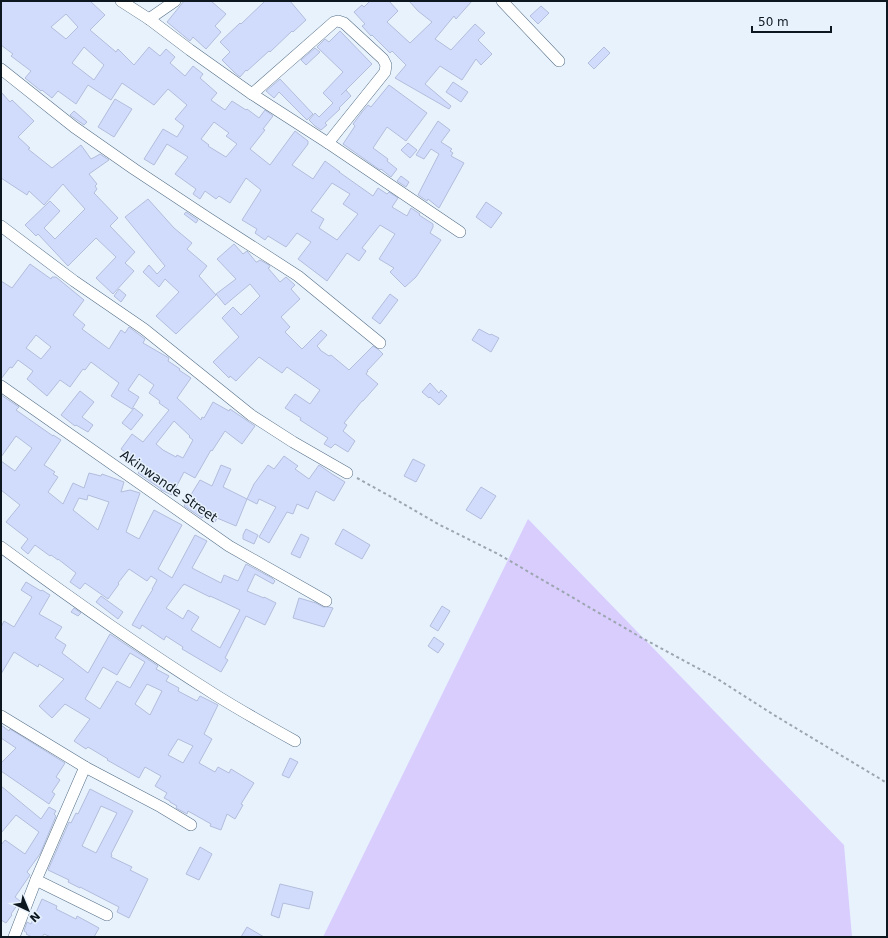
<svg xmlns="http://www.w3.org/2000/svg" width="888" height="938" viewBox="0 0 888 938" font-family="'DejaVu Sans',sans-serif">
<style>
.green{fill:#d9cdfe}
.building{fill:#d1dcfc;stroke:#b3bddc;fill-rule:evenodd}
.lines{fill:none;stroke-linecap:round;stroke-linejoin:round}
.minor-casing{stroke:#566f86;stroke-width:12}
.path{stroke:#9ca6b0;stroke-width:2;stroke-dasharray:3 3;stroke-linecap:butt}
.minor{stroke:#fff;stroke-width:11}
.labels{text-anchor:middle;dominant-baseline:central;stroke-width:3;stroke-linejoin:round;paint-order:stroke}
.street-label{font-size:13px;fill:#0d1720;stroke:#e7f2fd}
</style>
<rect width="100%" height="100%" fill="#e7f2fd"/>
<!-- green -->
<path class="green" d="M528 519 844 845 852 937H323Z"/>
<!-- building -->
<g class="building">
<path d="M1 1H90L105 15 90 30 116 52 118 49 134 65 149 47 160 56 166 49 175 57 170 63 185 76 193 66 203 74 200 78 217 93 211 100 225 110 232 101 246 110 247 109 259 118 265 110 273 116 263 129 265 130 250 149 270 165 295 131 308 141V144L292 165 313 179 325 161 340 172H339L373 196 378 188 387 194 389 192 398 198 392 207 407 216 411 208 420 214 419 215 433 224V227L430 233 441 240 416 277 405 287 390 272 394 268 379 259 395 234 380 225 362 248 366 251 359 261 347 253 327 281 298 259 311 242 297 233 286 247 268 236 265 240 255 233 257 229 242 220 261 190 246 178 230 203 219 196 216 199 205 191 200 199 193 194 196 189 175 174 188 157 167 144 154 165 144 159 163 129 177 137 184 126 175 119 187 105 168 89 154 105 122 83 111 100 88 85 76 104 58 91 52 98 42 90 41 91 25 78 31 71 11 56 13 54 1 45ZM66 14 78 27 66 39 51 27ZM84 47 104 65 94 80 72 63ZM214 122 229 133 226 136 237 144 226 157 208 146 209 145 201 139ZM332 183 350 194 343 204 358 214 337 240 319 228 324 219 311 211Z"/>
<path d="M184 1H211L226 14 215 26 221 32 206 49 193 37 190 41 167 22Z"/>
<path d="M265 1H290L306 20 293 32 292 31 270 52 269 51 247 71 246 70 240 77 234 72 222 60 230 52 220 42 240 23 241 24Z"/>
<path d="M370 1H389L398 11 387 22 410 43 432 22 418 11 409 1H472L456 19 454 16 435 39 451 50 475 24 485 33 478 40 492 54 481 65 476 59 462 80 440 66 425 84 451 106 449 109 395 78 406 65 392 51 390 53 372 35 371 36 362 26 365 24 354 12 362 5 364 7Z"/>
<path d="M541 6 549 13 538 24 530 16Z"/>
<path d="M340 31 372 64 341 95 346 90 351 96 339 108 340 109 325 123 327 125 321 130 315 126 309 120 315 113 319 117 333 103 323 93 343 72 317 47 325 39 329 42Z"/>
<path d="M604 47 610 53 594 69 588 63Z"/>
<path d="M315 48 320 52 306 65 301 60Z"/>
<path d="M280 79 313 114 307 120 279 92 274 98 266 91Z"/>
<path d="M453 82 468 92 461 102 446 92Z"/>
<path d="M389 85 427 113 406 141 387 127 373 148 388 159 387 161 397 169 391 177 381 169 380 170 343 144 355 126 353 124 362 112 368 105 371 107Z"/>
<path d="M1 92 10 102 12 100 34 121 18 137 30 148 28 149 52 168 81 145 91 159 95 157 100 154 109 160 89 174 97 184 95 186 97 189 94 193 118 218 110 226 135 252 125 263 134 271 113 294 96 278 116 257 96 238 68 266 38 234 36 236 25 225 50 201 60 211 44 228 55 239 85 209 68 190 63 184 44 205 29 191 27 195 1 178Z"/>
<path d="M115 99 132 109 114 137 98 127Z"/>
<path d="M74 111 87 122 84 125 70 115Z"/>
<path d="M438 121 450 130 441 142 452 149 450 151 453 153 451 156 464 163 439 208 428 199 427 201 418 195 439 154 431 149 424 159 416 155Z"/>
<path d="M408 143 417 150 410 158 401 150Z"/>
<path d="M401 176 409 182 406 187 397 181Z"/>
<path d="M148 199 174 228 192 243 187 249 207 266 199 276 216 295 176 334 156 316 179 292 165 279 159 287 143 272 149 265 157 274 165 266 125 217Z"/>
<path d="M486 202 502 213 491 228 476 217Z"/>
<path d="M186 212 198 220 196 223 184 214Z"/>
<path d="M234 244 243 254 247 251 256 262H257L260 260 269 265 270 267 268 268 280 282 286 277 295 285 291 289 300 299 281 317 290 327 285 332 302 349 321 330 327 335 317 346 320 349V350L329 356 331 355 349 370 373 346 379 350 383 354 367 371H368L366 374 378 384 363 401H362L344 423 347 425 343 431 355 441 348 452 335 444 331 448 324 444 328 438 300 420 301 418 285 408 295 394 310 404 320 390 287 367 282 373 259 357 236 381 230 376 229 378 213 362 239 337 222 318 233 307 241 315 260 296 250 284 225 305 216 294 236 279 217 259Z"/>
<path d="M30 264 51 279 52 277H56L84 300 73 315 85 325 82 329 109 349 121 330 125 333 129 327 145 339 143 343 169 358 168 361 180 369 179 370 191 378 177 398 201 420 202 417 204 418 213 402 229 411 230 409 255 426 242 444 225 431 212 451 211 450 195 478 184 472 172 495 161 490V489L138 473 144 466 121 449 132 434 143 442 169 410 159 403 160 401 149 393 154 385 139 374 128 390 139 397 132 409 111 396 119 383 91 362 85 370 83 369 70 387 60 380 47 396 27 379 33 371 18 360 12 368 10 367 1 379V281L12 288ZM36 335 51 347 41 359 26 348ZM174 421 190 436 189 437 193 440 183 458 177 455 176 457 163 450 156 444Z"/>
<path d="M119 289 126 295 121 302 114 296Z"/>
<path d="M390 294 398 300 380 324 372 318Z"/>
<path d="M479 329 490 335 491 334 499 338 491 352 472 340Z"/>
<path d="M430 383 439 393 441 390 447 396 439 405 430 397 429 398 422 392Z"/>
<path d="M80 391 94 402 82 417 93 425 88 432 76 425 75 426 61 415Z"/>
<path d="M1 395 19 407 16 410 53 436V435L61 440 44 465 55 472 53 474 58 477 48 492 63 504 73 483 84 488 89 473 101 476 102 474 124 482 121 492 130 490 140 493 126 532 139 539 154 510 182 525 158 569 172 578 195 535 207 541 192 568 221 583 224 575 238 581 246 564 272 578 275 581 273 584 255 574 247 591 264 598V597L276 603 265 625 246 616 225 658 228 660 221 672 182 649 183 647 166 636 164 640 142 625 140 629 132 625 148 597 153 589H152L157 580 151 576 147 581 129 569 118 583 119 584 108 599 85 583 80 589 70 582 76 573 58 559V560L51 555 50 556 35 545 28 554 21 548 28 539 6 522 20 505 1 490V461L15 471 32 448 16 436 1 457ZM88 495 109 502 98 530 73 510 79 498 87 500ZM184 584 210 597V596L221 601 240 610 220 648 191 630 199 617 188 610 183 619 166 608 183 585H184Z"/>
<path d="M134 408 143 415 131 430 122 423Z"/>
<path d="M284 456 298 466 295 469 309 479 319 465 332 474 345 482 334 501 316 491 308 509 297 504 293 514 287 512 269 543 259 537 276 507 259 499 257 504 247 499 236 526 217 518 215 522 204 516 202 518 184 506 200 480 212 486 221 465 231 469 223 487 247 499 254 484 268 465 274 469Z"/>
<path d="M413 459 425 465 416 482 404 476Z"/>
<path d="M481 487 496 496 481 519 466 510Z"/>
<path d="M246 529 258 535 254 544 243 539V535Z"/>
<path d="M343 529 370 545 362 559 335 544Z"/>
<path d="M301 534 309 538 300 558 291 554Z"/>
<path d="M26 582 41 591 42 590 50 595 39 614 62 627 55 638 66 645 62 653 88 673 110 634 158 666 156 669 169 676 166 681 179 688 178 691 197 701 200 696 218 705 204 734 212 739 199 763 215 772 218 767 229 773 231 769 254 783 241 804 243 805 235 819 227 814 221 830 210 826 211 824 188 811 187 814 176 808 177 806 170 802V801L164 798 167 793 155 786 161 776 145 767 139 778 107 760 108 759 88 747 86 749 74 741 90 719 65 704 52 718 39 706 64 679 39 664 38 667 14 652 1 674V627L4 621 14 627 32 597 21 590ZM130 653 145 662 130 688 117 681 100 709 85 699 103 667 117 675ZM147 684 162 691 150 715 135 704ZM178 739 193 746 183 763 168 755Z"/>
<path d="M101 596 123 612 118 619 96 602Z"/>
<path d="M299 598 316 603 323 607H329L333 608 324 627 293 618Z"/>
<path d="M442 606 450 611 438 631 430 626Z"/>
<path d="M74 608 81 613 78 616 71 612Z"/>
<path d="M434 637 444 644 438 653 428 646Z"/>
<path d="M1 725 9 731 10 729 65 763 56 777 60 780 52 792 55 794 49 804 1 771V763L16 748 1 738Z"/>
<path d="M290 758 298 762 289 778 282 775Z"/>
<path d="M1 786 41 819 49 807 56 811 54 814 56 816 40 854 27 872 30 875 15 897 20 901 11 914 12 915 6 923 1 920V845L5 840 25 854 39 832 16 815 1 833Z"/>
<path d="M90 789 133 811 111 854 112 855 111 857 132 867 130 870 148 879 129 918 117 912 119 907 80 887V888L68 882 69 880 48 870 69 822 71 823 76 813 78 814ZM101 806 117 813 96 853 82 846Z"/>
<path d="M200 847 212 854 199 880 186 874Z"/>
<path d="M280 884 313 892 309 909 283 903 279 918 271 915Z"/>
<path d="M42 899 57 906 56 909 76 919 77 916 99 928 94 937H51L44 934 42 937H32L26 934 27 933 24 931 27 922 31 924Z"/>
<path d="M247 927 264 937H241Z"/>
</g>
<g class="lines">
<!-- minor casing -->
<g class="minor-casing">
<g id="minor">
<path d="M121 1 149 19 190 50 252 94 328 143 460 232"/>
<path d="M502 1 559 61"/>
<path d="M149 19 175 1"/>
<path d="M1 69 74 127 134 169 208 218 298 276 380 343"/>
<path d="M252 94 334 22 338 21 344 23 383 59 386 65 385 72 328 143"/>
<path d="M1 226 74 281 144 329 251 415 293 442 347 473"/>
<path d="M1 386 229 546 326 601"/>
<path d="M1 547C70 598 141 648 214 694 241 711 268 726 295 741"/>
<path d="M1 716 85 767 36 880 14 937"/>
<path d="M85 767 161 807 191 825"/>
<path d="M36 880 107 915"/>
</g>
</g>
<!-- path -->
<path class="path" d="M357 478 395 499 438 524 498 554 642 638 716 678 774 715 887 783"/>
<!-- minor -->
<use href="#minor" class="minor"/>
</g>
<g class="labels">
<!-- street labels -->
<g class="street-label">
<text transform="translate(169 486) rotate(35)">Akinwande Street</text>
</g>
</g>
<!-- border -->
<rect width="888" height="938" fill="none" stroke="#0d1720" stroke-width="4"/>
<!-- north arrow -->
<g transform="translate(28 910) rotate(136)" stroke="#e7f2fd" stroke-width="3" paint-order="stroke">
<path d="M0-3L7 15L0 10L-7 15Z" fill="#0d1720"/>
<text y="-6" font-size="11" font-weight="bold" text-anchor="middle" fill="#0d1720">N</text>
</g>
<!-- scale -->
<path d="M752 26v6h79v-6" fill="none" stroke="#0d1720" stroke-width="2"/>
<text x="758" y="26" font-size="12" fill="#0d1720" stroke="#e7f2fd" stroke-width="3" paint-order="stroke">50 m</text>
</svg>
